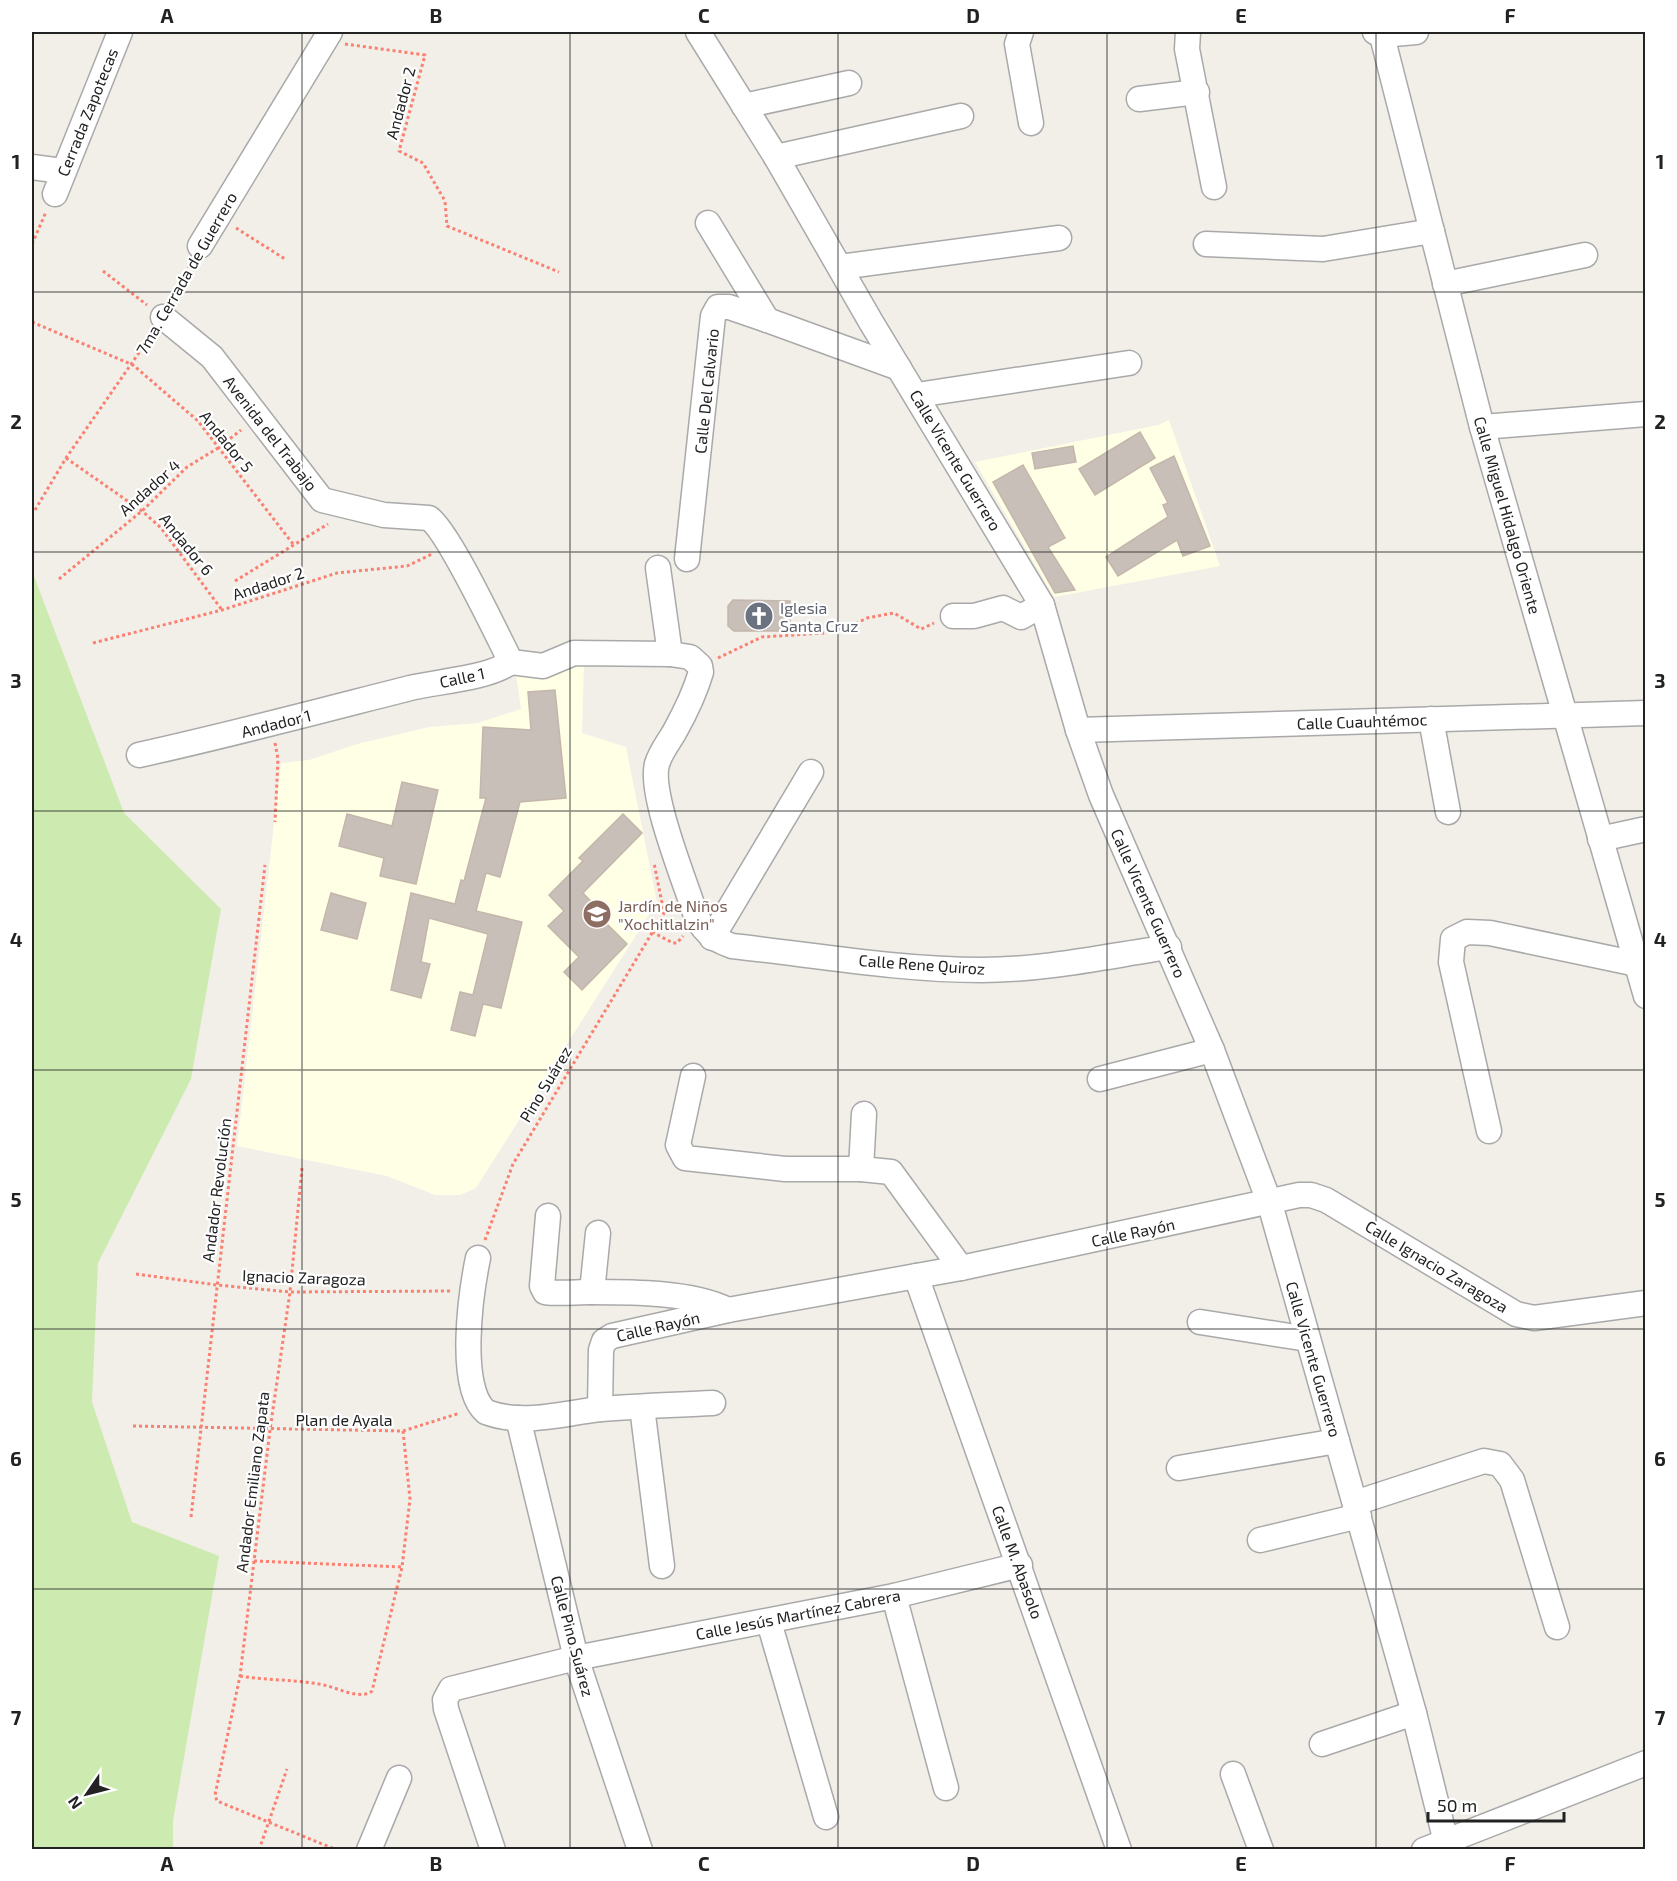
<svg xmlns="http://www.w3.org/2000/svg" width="1677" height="1881" viewBox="0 0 1677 1881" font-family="'Exo 2',sans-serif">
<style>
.education{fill:#ffffe5}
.grass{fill:#cdebb0}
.building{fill:#c7bfb8;stroke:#c4b6ab;stroke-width:1.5}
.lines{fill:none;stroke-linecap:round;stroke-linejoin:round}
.minor-casing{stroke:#a9a9a9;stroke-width:27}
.path{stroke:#fa8072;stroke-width:3;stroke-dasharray:3 3;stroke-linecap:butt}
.minor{stroke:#fff;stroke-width:24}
.grid{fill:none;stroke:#222;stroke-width:1.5;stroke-opacity:0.55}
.labels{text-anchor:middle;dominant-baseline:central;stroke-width:4.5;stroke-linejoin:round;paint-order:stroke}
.street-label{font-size:16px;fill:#222;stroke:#fff}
.worship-label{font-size:16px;fill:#5b616d;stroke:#fff;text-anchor:start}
.education-label{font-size:16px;fill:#785e54;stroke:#fff;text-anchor:start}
.neatline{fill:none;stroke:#222;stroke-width:2}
.grid-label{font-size:20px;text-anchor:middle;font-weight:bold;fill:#222}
</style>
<rect width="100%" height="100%" fill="#f2efe9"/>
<!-- education -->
<g class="education">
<path d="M1169 420 1220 566 1054 597 975 462 1158 425Z"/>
<path d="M584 661 582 733 626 747 657 902 476 1188 460 1195H435L387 1176 237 1146 281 763 309 760 357 744 429 727 478 723 521 709 516 674Z"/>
</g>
<!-- grass -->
<path class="grass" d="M32 571 124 813 221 909 191 1079 98 1263 92 1402 132 1522 219 1556 173 1821V1849H32Z"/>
<!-- building -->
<g class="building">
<path d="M1140 432 1155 458 1095 495 1079 469Z"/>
<path d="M1073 446 1076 462 1035 469 1032 453Z"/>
<path d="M1174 456 1210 546 1183 556 1177 540 1118 576 1106 557 1168 517 1163 505 1168 503 1150 468Z"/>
<path d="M1023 465 1065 538 1048 547 1075 590 1055 593 993 482Z"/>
<path d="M733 600 790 601V631H734L728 626V606Z"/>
<path d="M555 690 566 798 520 802 500 877 486 873 476 911 522 922 501 1008 483 1004 475 1036 451 1030 460 992 473 995 488 934 429 918 421 962 430 964 421 998 391 990 411 893 455 904 461 880 464 881 486 798H480L483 727 531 730 528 692Z"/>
<path d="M402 782 438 790 416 884 380 876 384 858 339 846 347 814 392 826Z"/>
<path d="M623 814 642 833 583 893 604 915 601 918 627 944 582 990 564 972 579 957 548 926 564 911 549 895 583 861 579 858Z"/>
<path d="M331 893 366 903 357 939 321 930Z"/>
</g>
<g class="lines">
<!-- minor casing -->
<g class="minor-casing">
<g id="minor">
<path d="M698 32 776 157 871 322 1042 605 1078 730 1101 795 1212 1050 1270 1204 1414 1713 1446 1842"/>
<path d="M1021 32 1017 44 1031 123"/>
<path d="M1188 32 1187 49 1214 187"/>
<path d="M1375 32 1393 34 1416 32"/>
<path d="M1381 32 1482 427 1646 996"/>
<path d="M1139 99 1197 92"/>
<path d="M744 106 849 83"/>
<path d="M776 157 961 116"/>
<path d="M32 167 62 171"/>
<path d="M55 194 120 32"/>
<path d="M708 223 767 320"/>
<path d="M1206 244 1323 249 1432 231"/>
<path d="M200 246 330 32"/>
<path d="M840 267 1059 238"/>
<path d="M1445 284 1585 255"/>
<path d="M163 317 212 357 322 500 384 515 429 518C449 532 497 635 511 662L543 666 574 653 670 654 690 657 700 666 701 672C695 692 685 713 675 731 669 742 661 751 657 764 649 793 684 879 694 910 701 930 712 939 732 946 815 955 899 970 982 970 1044 970 1108 956 1169 947"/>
<path d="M917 395 1129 363"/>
<path d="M1482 427 1646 414"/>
<path d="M687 559 713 316 718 307H729L767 320 899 368"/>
<path d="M658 568 670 654"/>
<path d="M953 616H974L1003 608 1021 617 1042 605"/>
<path d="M1431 719 1448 812"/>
<path d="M1078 730 1646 713"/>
<path d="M139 755C230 735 320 711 410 688 439 681 487 679 511 662"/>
<path d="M1600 839 1646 829"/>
<path d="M712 938 811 772"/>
<path d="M693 1076 678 1145 685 1158 785 1169H861L891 1172 961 1268"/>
<path d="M1100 1079 1212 1050"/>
<path d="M1489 1131 1451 962 1453 939 1467 932 1490 933 1637 964"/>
<path d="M861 1169 864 1114"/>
<path d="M548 1216 542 1286 545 1292C560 1294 576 1292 591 1292 632 1292 692 1292 728 1310"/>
<path d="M478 1258C471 1292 457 1388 486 1412 523 1426 563 1413 601 1409 638 1406 676 1405 713 1403"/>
<path d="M916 1276 1119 1850"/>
<path d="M592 1292 598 1233"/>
<path d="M1200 1322 1308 1339"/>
<path d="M642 1407 662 1566"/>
<path d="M600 1409 601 1350 604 1341 612 1336 728 1310 961 1268 1299 1195H1311L1326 1200 1516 1314 1534 1318 1646 1303"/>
<path d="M518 1418 576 1658 640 1850"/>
<path d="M1179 1468 1337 1441"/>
<path d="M1355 1503 1484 1461 1500 1464 1512 1480 1557 1627"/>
<path d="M1260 1540 1359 1516"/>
<path d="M894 1596 946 1788"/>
<path d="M769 1622 826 1817"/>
<path d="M1322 1744 1414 1713"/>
<path d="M1233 1774 1261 1850"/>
<path d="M369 1850 399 1778"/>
<path d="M493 1850 446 1709 445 1700 451 1689 576 1658 894 1596 1020 1565"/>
<path d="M1424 1850 1646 1763"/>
</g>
</g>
<!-- path -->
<g class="path">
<path d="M345 44 425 55 399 151 423 163 445 201 447 226 559 272"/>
<path d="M236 228 285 259"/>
<path d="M32 244 46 212"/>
<path d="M103 271 147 305"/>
<path d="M172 300 191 263"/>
<path d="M32 322 133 365 198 421 293 544"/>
<path d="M66 458 142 511 161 528 222 610"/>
<path d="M35 510 66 458 152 334"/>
<path d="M59 579 142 511 187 467 218 448 241 430"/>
<path d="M235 581 328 524"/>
<path d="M93 643 222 610 337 573 407 566 432 554"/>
<path d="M718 658 762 637 825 633 851 626 867 618 894 613 921 629 934 623"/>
<path d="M275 743 278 759 275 822"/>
<path d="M652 932 673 943H677L683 936"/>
<path d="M302 1168 290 1292 270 1430 240 1676 215 1795 217 1801 337 1850"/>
<path d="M485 1240 513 1164 664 913 654 863"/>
<path d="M136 1274 217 1285 290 1292 451 1291"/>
<path d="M133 1426 403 1431 460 1413"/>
<path d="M191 1517 265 865"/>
<path d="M254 1561 402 1567"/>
<path d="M240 1676C269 1681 299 1679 328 1686 339 1689 362 1700 372 1691L402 1567 410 1499 403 1431"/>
<path d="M259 1850 287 1769"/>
</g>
<!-- minor -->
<use href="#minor" class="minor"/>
</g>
<!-- grid -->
<path class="grid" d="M302 32V1850M570 32V1850M838 32V1850M1107 32V1850M1376 32V1850M32 292H1646M32 552H1646M32 811H1646M32 1070H1646M32 1329H1646M32 1589H1646"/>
<!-- icons -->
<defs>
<g id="church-disc" transform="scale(1.5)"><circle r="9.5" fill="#6b7280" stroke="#fff"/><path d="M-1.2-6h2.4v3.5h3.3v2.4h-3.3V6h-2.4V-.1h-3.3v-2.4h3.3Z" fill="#fff"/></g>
<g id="school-disc" transform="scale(1.5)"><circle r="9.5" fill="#8d6e63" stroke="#fff"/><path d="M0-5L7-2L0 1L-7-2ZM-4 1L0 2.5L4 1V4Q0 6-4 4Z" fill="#fff"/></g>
</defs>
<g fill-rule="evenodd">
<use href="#church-disc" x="759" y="616"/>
<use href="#school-disc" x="597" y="914"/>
</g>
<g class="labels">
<!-- street labels -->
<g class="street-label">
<text transform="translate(400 103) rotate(-75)">Andador 2</text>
<text transform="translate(87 112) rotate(-68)">Cerrada Zapotecas</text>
<text transform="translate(186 273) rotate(-60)">7ma. Cerrada de Guerrero</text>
<text transform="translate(706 391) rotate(-84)">Calle Del Calvario</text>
<text transform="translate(271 433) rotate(52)">Avenida del Trabajo</text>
<text transform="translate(227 441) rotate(51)">Andador 5</text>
<text transform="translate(956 460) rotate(59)">Calle Vicente Guerrero</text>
<text transform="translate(149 487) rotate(-42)">Andador 4</text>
<text transform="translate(1508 515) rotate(74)">Calle Miguel Hidalgo Oriente</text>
<text transform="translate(187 544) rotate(51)">Andador 6</text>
<text transform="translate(268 583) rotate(-18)">Andador 2</text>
<text transform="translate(462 677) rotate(-12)">Calle 1</text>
<text transform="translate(1362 721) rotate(-2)">Calle Cuauhtémoc</text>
<text transform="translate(276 723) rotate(-14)">Andador 1</text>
<text transform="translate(1149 903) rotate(66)">Calle Vicente Guerrero</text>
<text transform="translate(922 964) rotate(4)">Calle Rene Quiroz</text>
<text transform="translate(545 1084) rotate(-59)">Pino Suárez</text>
<text transform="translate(216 1190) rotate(-83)">Andador Revolución</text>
<text transform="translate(1133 1232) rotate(-12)">Calle Rayón</text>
<text transform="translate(1437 1266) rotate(31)">Calle Ignacio Zaragoza</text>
<text transform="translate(304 1277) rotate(2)">Ignacio Zaragoza</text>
<text transform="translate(658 1326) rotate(-13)">Calle Rayón</text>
<text transform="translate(1314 1359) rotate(74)">Calle Vicente Guerrero</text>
<text x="344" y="1419">Plan de Ayala</text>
<text transform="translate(252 1482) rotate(-83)">Andador Emiliano Zapata</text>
<text transform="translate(1018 1562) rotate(70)">Calle M. Abasolo</text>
<text transform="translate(798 1614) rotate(-11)">Calle Jesús Martínez Cabrera</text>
<text transform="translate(573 1636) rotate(75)">Calle Pino Suárez</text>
</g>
<!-- worship labels -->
<g class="worship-label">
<text x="780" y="607">Iglesia<tspan x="780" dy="18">Santa Cruz</tspan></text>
</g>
<!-- education labels -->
<g class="education-label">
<text x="618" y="905">Jardín de Niños<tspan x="618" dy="18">"Xochitlalzin"</tspan></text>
</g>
</g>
<!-- border -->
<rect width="1677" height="1881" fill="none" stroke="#ffffff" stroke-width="66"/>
<!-- north arrow -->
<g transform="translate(87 1794) rotate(235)" stroke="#ffffff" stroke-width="4.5" paint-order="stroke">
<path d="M0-4.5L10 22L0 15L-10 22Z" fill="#222222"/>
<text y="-9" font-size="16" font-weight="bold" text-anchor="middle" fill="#222222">N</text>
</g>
<!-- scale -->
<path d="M1428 1812v9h136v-9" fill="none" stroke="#222222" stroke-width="3"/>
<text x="1437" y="1812" font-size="18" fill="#222222" stroke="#ffffff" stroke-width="4.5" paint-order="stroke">50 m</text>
<rect x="33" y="33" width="1611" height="1815" class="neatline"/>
<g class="grid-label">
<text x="167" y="23">A</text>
<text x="436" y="23">B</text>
<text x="704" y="23">C</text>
<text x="973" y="23">D</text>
<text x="1241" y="23">E</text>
<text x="1510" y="23">F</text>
<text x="16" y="169">1</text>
<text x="1660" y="169">1</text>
<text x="16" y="429">2</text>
<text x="1660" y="429">2</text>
<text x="16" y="688">3</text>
<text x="1660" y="688">3</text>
<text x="16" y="947">4</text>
<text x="1660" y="947">4</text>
<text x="16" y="1207">5</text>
<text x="1660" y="1207">5</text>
<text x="16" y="1466">6</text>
<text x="1660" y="1466">6</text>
<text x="16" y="1725">7</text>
<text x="1660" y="1725">7</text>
<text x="167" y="1871">A</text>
<text x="436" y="1871">B</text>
<text x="704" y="1871">C</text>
<text x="973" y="1871">D</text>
<text x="1241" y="1871">E</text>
<text x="1510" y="1871">F</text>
</g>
</svg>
